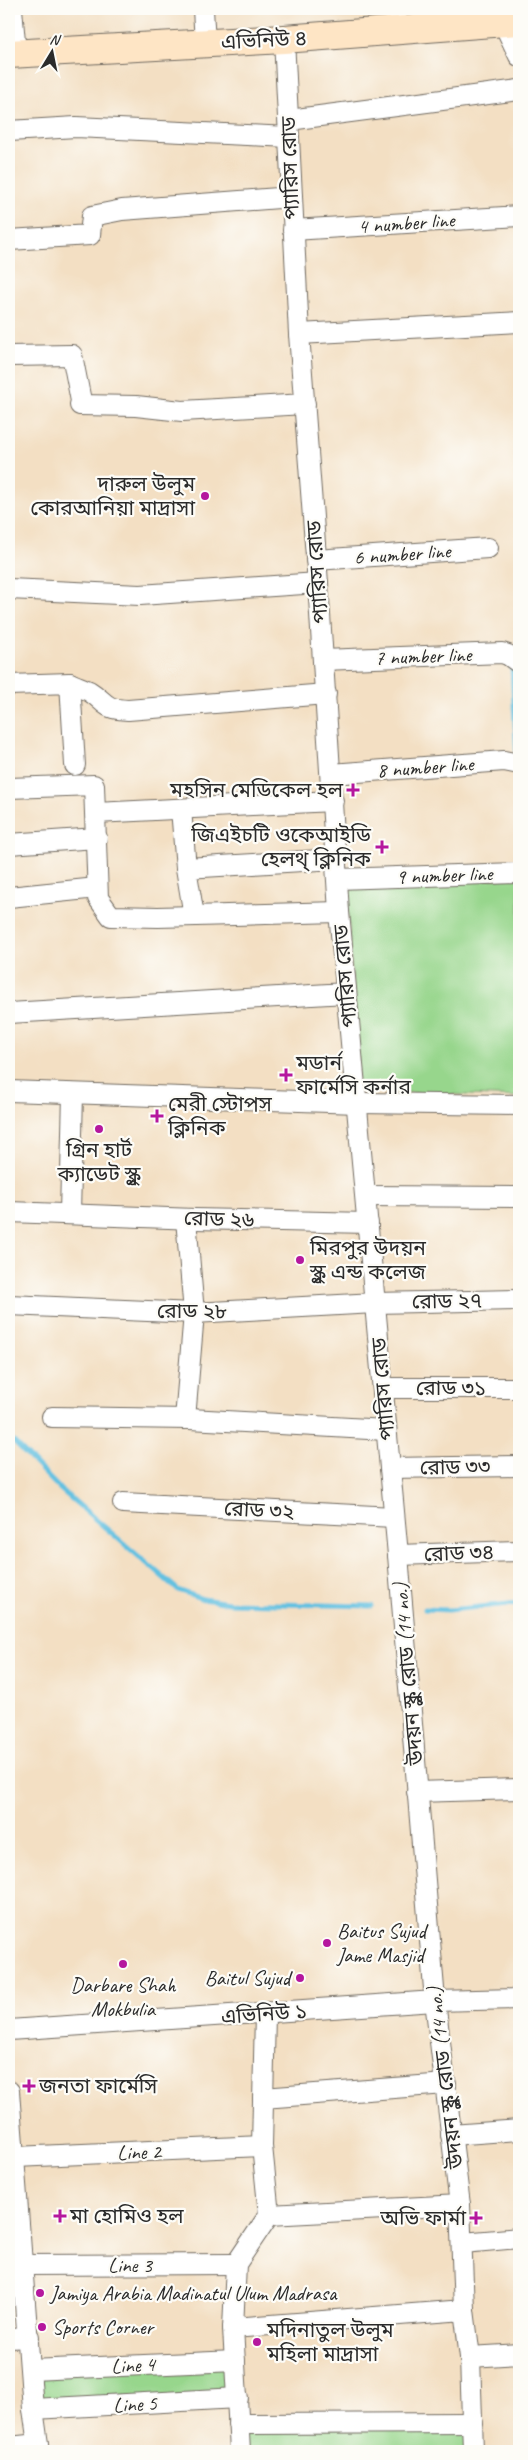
<svg xmlns="http://www.w3.org/2000/svg" width="528" height="2460" viewBox="0 0 528 2460" font-family="Caveat,'Noto Sans Bengali',sans-serif">
<style>
.green{fill:#97d68c;stroke:#61805c}
.lines{fill:none;stroke-linecap:round;stroke-linejoin:round}
.stream{stroke:#63c1e1;stroke-width:5}
.street-casing{stroke:#716a60;stroke-width:22}
.secondary-casing{stroke:#716a60;stroke-width:30}
.street{stroke:#fff;stroke-width:20}
.secondary{stroke:#fee5c5;stroke-width:28}
.poi-dot{fill:#b5179e;stroke:#fdfcf7;stroke-width:2}
.labels{text-anchor:middle;dominant-baseline:central;stroke-width:4.5;stroke-linejoin:round;paint-order:stroke}
.street-label{font-size:21px;fill:#2b2b2b;stroke:#fdfcf7}
.poi-label{font-size:21px;fill:#2b2b2b;stroke:#fdfcf7;text-anchor:start}
</style>
<rect width="100%" height="100%" fill="#fdfcf7"/>
<filter id="ink" filterUnits="userSpaceOnUse"><feTurbulence type="fractalNoise" baseFrequency=".02" numOctaves="2"/><feDisplacementMap in="SourceGraphic" scale="10" xChannelSelector="R" yChannelSelector="G"/><feConvolveMatrix kernelMatrix="1 2 1 2 8 2 1 2 1" color-interpolation-filters="sRGB"/></filter>
<filter id="wash" filterUnits="userSpaceOnUse"><feTurbulence type="fractalNoise" baseFrequency=".0096" numOctaves="4" result="noise"/><feDisplacementMap in="SourceGraphic" scale="20" xChannelSelector="R" yChannelSelector="G"/><feGaussianBlur stdDeviation="1.12" result="paint"/><feColorMatrix in="noise" values="0 0 0 0 0 0 0 0 0 0 0 0 0 0 0 0 0 1.4 0 .05"/><feComposite in="paint" operator="in"/></filter>
<g filter="url(#wash)">
<rect width="100%" height="100%" fill="#f3dfc3"/>
<!-- green -->
<g class="green">
<path d="M519 878V1097L359 1091 347 894 357 885Z"/>
<path d="M223 2363 225 2395 42 2404 40 2373Z"/>
<path d="M242 2428H478L480 2451H245Z"/>
</g>
<g class="lines">
<!-- stream -->
<g class="stream">
<path d="M512 666 517 758"/>
<path d="M9 1437 59 1488 178 1590 203 1599 229 1603 372 1606"/>
<path d="M425 1609 449 1610 519 1603"/>
</g>
</g>
</g>
<g filter="url(#ink)">
<g class="lines">
<!-- street casing -->
<g class="street-casing">
<g id="street">
<path d="M12 9 16 53"/>
<path d="M203 9 205 43"/>
<path d="M396 9 397 32"/>
<path d="M503 22 519 56"/>
<path d="M284 39 299 334 318 583 339 912 398 1555 435 2001 460 2205 464 2310 470 2357 473 2451"/>
<path d="M289 120 519 90"/>
<path d="M9 131 76 127 289 137"/>
<path d="M293 230 519 216"/>
<path d="M9 240 90 235 92 216 122 210 292 197"/>
<path d="M299 334 519 322"/>
<path d="M9 356 72 355 81 401 80 405 136 406 182 411 305 404"/>
<path d="M316 560 488 548"/>
<path d="M9 589 140 595 318 583"/>
<path d="M323 660 502 653 508 655 519 663"/>
<path d="M70 683C76 686 83 688 89 691 107 702 102 709 128 710L326 694"/>
<path d="M9 685 70 683 75 765"/>
<path d="M331 774 504 761 519 764"/>
<path d="M9 788 94 785 98 898 111 916 158 917 339 912"/>
<path d="M181 809 186 868"/>
<path d="M96 813 333 801"/>
<path d="M9 844 97 838"/>
<path d="M338 879 519 873"/>
<path d="M9 897 97 888"/>
<path d="M194 916 186 868 337 859"/>
<path d="M9 1013 346 993"/>
<path d="M9 1091 358 1103 519 1105"/>
<path d="M366 1196 519 1197"/>
<path d="M9 1212 195 1219 368 1223"/>
<path d="M70 1213 73 1094"/>
<path d="M9 1305 194 1313 375 1303 519 1300"/>
<path d="M383 1388H519"/>
<path d="M52 1417 190 1419 386 1430"/>
<path d="M185 1419 194 1313 186 1219"/>
<path d="M390 1468 519 1466"/>
<path d="M123 1503 394 1517"/>
<path d="M398 1555 519 1551"/>
<path d="M417 1792 519 1789"/>
<path d="M9 2030 435 2001 519 1999"/>
<path d="M9 2091 33 2409 39 2451"/>
<path d="M263 2098 446 2084"/>
<path d="M451 2135 519 2130"/>
<path d="M15 2157 262 2146"/>
<path d="M269 2215 460 2205"/>
<path d="M463 2243 519 2238"/>
<path d="M24 2265 236 2264"/>
<path d="M233 2328 464 2310"/>
<path d="M9 2338 29 2337"/>
<path d="M470 2357 519 2354"/>
<path d="M31 2370 235 2361"/>
<path d="M33 2409 238 2398"/>
<path d="M238 2424 473 2423"/>
<path d="M9 2447 38 2444"/>
<path d="M240 2451 233 2328 236 2264 269 2215 262 2146 265 2014"/>
</g>
</g>
<!-- secondary casing -->
<g class="secondary-casing">
<path id="secondary" d="M9 54 284 39 519 21"/>
</g>
<!-- street -->
<use href="#street" class="street"/>
<!-- secondary -->
<use href="#secondary" class="secondary"/>
</g>
</g>
<!-- markers -->
<g class="poi-dot">
<circle cx="205" cy="496" r="5"/>
<path d="M350.5 782.5h5v5h5v5h-5v5h-5v-5h-5v-5h5z"/>
<path d="M379.5 839.5h5v5h5v5h-5v5h-5v-5h-5v-5h5z"/>
<path d="M283.5 1067.5h5v5h5v5h-5v5h-5v-5h-5v-5h5z"/>
<path d="M154.5 1108.5h5v5h5v5h-5v5h-5v-5h-5v-5h5z"/>
<circle cx="99" cy="1129" r="5"/>
<circle cx="300" cy="1260" r="5"/>
<circle cx="327" cy="1943" r="5"/>
<circle cx="123" cy="1964" r="5"/>
<circle cx="300" cy="1978" r="5"/>
<path d="M26.5 2078.5h5v5h5v5h-5v5h-5v-5h-5v-5h5z"/>
<path d="M57.5 2208.5h5v5h5v5h-5v5h-5v-5h-5v-5h5z"/>
<path d="M473.5 2210.5h5v5h5v5h-5v5h-5v-5h-5v-5h5z"/>
<circle cx="40" cy="2293" r="5"/>
<circle cx="42" cy="2327" r="5"/>
<circle cx="257" cy="2342" r="5"/>
</g>
<g class="labels">
<!-- street labels -->
<g class="street-label">
<text transform="translate(264 40) rotate(-3)">এভিনিউ ৪</text>
<text transform="translate(290 168) rotate(-92)">প্যারিস রোড</text>
<text transform="translate(406 223) rotate(-4)">4 number line</text>
<text transform="translate(402 554) rotate(-4)">6 number line</text>
<text transform="translate(317 572) rotate(-94)">প্যারিস রোড</text>
<text transform="translate(423 656) rotate(-2)">7 number line</text>
<text transform="translate(425 767) rotate(-4)">8 number line</text>
<text transform="translate(444 875) rotate(-2)">9 number line</text>
<text transform="translate(345 976) rotate(-95)">প্যারিস রোড</text>
<text transform="translate(219 1219) rotate(2)">রোড ২৬</text>
<text transform="translate(447 1301) rotate(-1)">রোড ২৭</text>
<text x="192" y="1311">রোড ২৮</text>
<text x="451" y="1388">রোড ৩১</text>
<text transform="translate(383 1389) rotate(-95)">প্যারিস রোড</text>
<text transform="translate(455 1467) rotate(-1)">রোড ৩৩</text>
<text transform="translate(259 1510) rotate(3)">রোড ৩২</text>
<text transform="translate(459 1553) rotate(-2)">রোড ৩৪</text>
<text transform="translate(408 1674) rotate(-95)">উদয়ন স্কুল রোড (14 no.)</text>
<text transform="translate(264 2014) rotate(-4)">এভিনিউ ১</text>
<text transform="translate(445 2078) rotate(-97)">উদয়ন স্কুল রোড (14 no.)</text>
<text transform="translate(139 2152) rotate(-2)">Line 2</text>
<text x="130" y="2265">Line 3</text>
<text transform="translate(133 2365) rotate(-3)">Line 4</text>
<text transform="translate(135 2404) rotate(-3)">Line 5</text>
</g>
<!-- poi labels -->
<g class="poi-label">
<text x="195" y="484" text-anchor="end">দারুল উলুম<tspan x="195" dy="24">কোরআনিয়া মাদ্রাসা</tspan></text>
<text x="343" y="790" text-anchor="end">মহসিন মেডিকেল হল</text>
<text x="371" y="835" text-anchor="end">জিএইচটি ওকেআইডি<tspan x="371" dy="24">হেলথ্ ক্লিনিক</tspan></text>
<text x="296" y="1063">মডার্ন<tspan x="296" dy="24">ফার্মেসি কর্নার</tspan></text>
<text x="168" y="1104">মেরী স্টোপস<tspan x="168" dy="24">ক্লিনিক</tspan></text>
<text x="99" y="1150" text-anchor="middle">গ্রিন হার্ট<tspan x="99" dy="24">ক্যাডেট স্কুল</tspan></text>
<text x="310" y="1248">মিরপুর উদয়ন<tspan x="310" dy="24">স্কুল এন্ড কলেজ</tspan></text>
<text x="337" y="1931">Baitus Sujud<tspan x="337" dy="24">Jame Masjid</tspan></text>
<text x="290" y="1978" text-anchor="end">Baitul Sujud</text>
<text x="123" y="1985" text-anchor="middle">Darbare Shah<tspan x="123" dy="24">Mokbulia</tspan></text>
<text x="39" y="2086">জনতা ফার্মেসি</text>
<text x="70" y="2216">মা হোমিও হল</text>
<text x="466" y="2218" text-anchor="end">অভি ফার্মা</text>
<text x="50" y="2293">Jamiya Arabia Madinatul Ulum Madrasa</text>
<text x="52" y="2327">Sports Corner</text>
<text x="267" y="2330">মদিনাতুল উলুম<tspan x="267" dy="24">মহিলা মাদ্রাসা</tspan></text>
</g>
</g>
<!-- margin -->
<rect width="528" height="2460" fill="none" stroke="#fdfcf7" stroke-width="30"/>
<!-- north arrow -->
<g transform="translate(52 52) rotate(10)" stroke="#fdfcf7" stroke-width="4" paint-order="stroke">
<path d="M0-4L9 19L0 12L-9 19Z" fill="#2b2b2b"/>
<text y="-8" font-size="14" font-weight="bold" text-anchor="middle" fill="#2b2b2b">N</text>
</g>
</svg>
